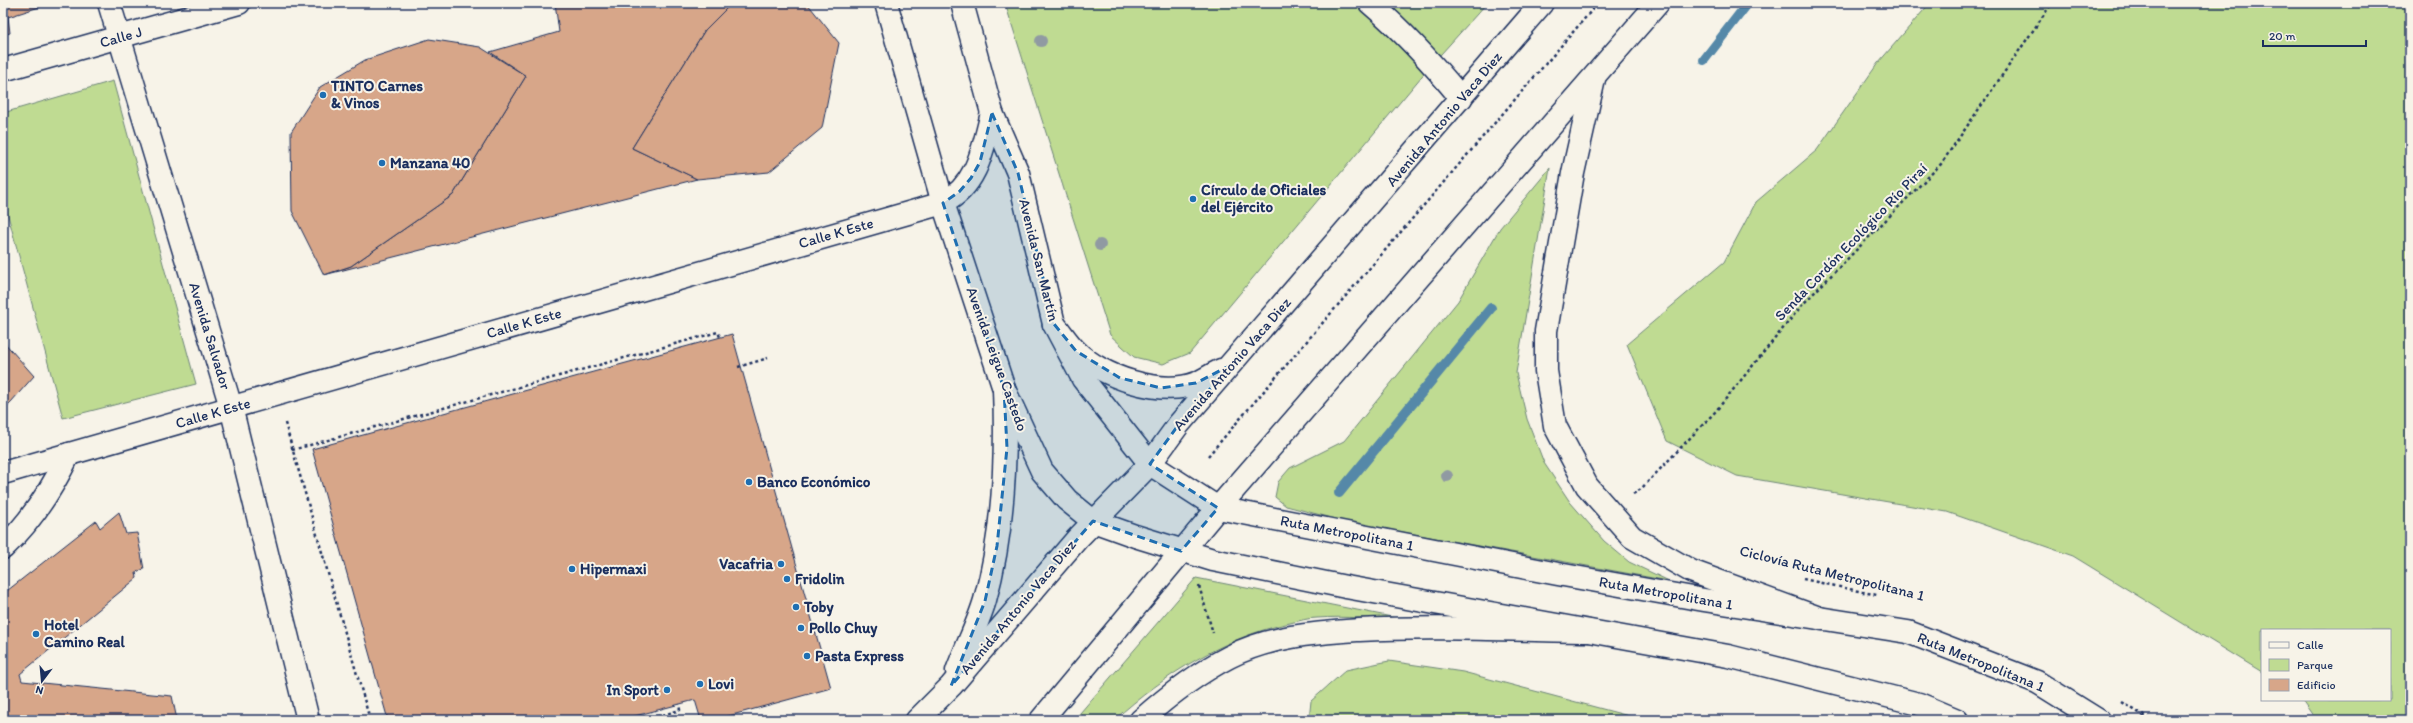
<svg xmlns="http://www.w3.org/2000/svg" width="2413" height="723" viewBox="0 0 2413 723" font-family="Itim,sans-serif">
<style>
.green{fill:#bfdb92;stroke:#6d8578}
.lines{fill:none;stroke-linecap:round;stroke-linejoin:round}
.stream{stroke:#5488a8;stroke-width:10}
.building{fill:#d7a689;stroke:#1b2f5e}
.minor-casing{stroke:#1b2f5e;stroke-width:25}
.major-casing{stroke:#1b2f5e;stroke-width:25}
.highway-casing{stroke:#1b2f5e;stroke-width:25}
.path{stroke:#1b2f5e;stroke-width:2.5;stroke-dasharray:3 3;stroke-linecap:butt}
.minor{stroke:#f7f3e8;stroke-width:22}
.major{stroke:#f7f3e8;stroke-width:22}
.highway{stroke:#f7f3e8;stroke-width:22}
.tree{fill:#909aa2}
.marked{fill:#1f6fb2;fill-opacity:0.2;stroke:#1f6fb2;stroke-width:3;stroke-dasharray:8 5;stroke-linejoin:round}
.poi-dot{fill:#1f6fb2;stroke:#f7f3e8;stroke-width:1.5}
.labels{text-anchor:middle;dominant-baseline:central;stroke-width:4;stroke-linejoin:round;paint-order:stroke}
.street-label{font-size:15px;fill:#1b2f5e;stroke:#f7f3e8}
.poi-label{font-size:15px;font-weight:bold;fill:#1b2f5e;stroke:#f7f3e8;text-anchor:start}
</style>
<rect width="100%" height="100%" fill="#f7f3e8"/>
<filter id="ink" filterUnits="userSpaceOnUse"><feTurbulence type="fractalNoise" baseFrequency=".025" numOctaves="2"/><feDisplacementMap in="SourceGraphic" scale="8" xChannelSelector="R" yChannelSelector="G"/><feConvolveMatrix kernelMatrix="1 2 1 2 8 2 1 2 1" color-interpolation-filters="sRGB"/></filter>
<g filter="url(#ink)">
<!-- green -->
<g class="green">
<path d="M1005 3H1487L1432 64 1190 353 1163 364 1134 357 1110 335Z"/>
<path d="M1930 3H2410V720H2316L2302 700H2390V630H2262V672L2073 556 1947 512 1737 476 1667 441 1627 344 1724 262 1756 202 1817 150 1878 63Z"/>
<path d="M113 81 196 384 63 418 3 197V113Z"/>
<path d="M1550 168 1516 373 1527 419 1544 463 1570 502 1604 541 1629 562 1669 581 1348 522 1286 506 1275 497 1278 482 1290 468 1344 441 1458 301 1500 228Z"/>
<path d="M1196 578 1402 619C1374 619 1345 616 1317 618 1308 618 1299 621 1290 623 1224 637 1164 675 1114 720H1074Z"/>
<path d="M1389 661 1463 672 1644 720H1309L1311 701 1346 670Z"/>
</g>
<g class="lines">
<!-- stream -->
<g class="stream">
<path d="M1704 60 1748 3"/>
<path d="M1339 493 1491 308"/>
</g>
</g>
<!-- building -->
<g class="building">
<path d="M3 3H52L8 17 10 33 3 35Z"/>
<path d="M555 3H732L705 30 632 148 697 179 324 275 351 266 453 195 526 76 490 52 559 32Z"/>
<path d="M732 3H807L839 43 822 128 769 172 697 179 632 148 705 30Z"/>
<path d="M429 39 480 47 526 76 453 195 351 266 324 275 292 211 291 132 320 87 365 60Z"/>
<path d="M732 334 831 688 714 720H701L695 700 620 720H388L312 449Z"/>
<path d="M3 341 34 376 3 411Z"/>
<path d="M119 512 126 534 137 533 144 569 136 572 137 578 20 674 22 681 172 696 177 720H3V594L96 521 100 528Z"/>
</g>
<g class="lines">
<!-- minor casing -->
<g class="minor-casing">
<g id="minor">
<path d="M109 3 231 407 308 720"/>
<path d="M1370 3C1404 32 1433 64 1461 98"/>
<path d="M3 70 239 3"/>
<path d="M3 473 943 203C978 185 983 148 992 113"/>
<path d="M3 548C32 521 52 489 69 454"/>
</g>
</g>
<!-- major casing -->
<g class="major-casing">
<g id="major">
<path d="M886 3 943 203 1004 389 1042 471 1067 500 1093 521 1135 536 1213 560 1346 587 1728 656 1919 704 1957 720"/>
<path d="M962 3 992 113 1018 173 1054 324 1083 379 1150 464 1218 508 1558 574 1704 600 1908 632 2037 682 2098 720"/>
</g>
</g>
<!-- highway casing -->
<g class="highway-casing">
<g id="highway">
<path d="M1594 79 1573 173 1546 331V371L1555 426 1587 486 1632 537 1691 571 1822 619"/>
<path d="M1054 324C1061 332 1067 342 1075 350 1101 377 1161 397 1197 383 1205 379 1213 374 1221 370"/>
<path d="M957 671C966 647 978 624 985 600 1004 531 1007 460 1004 389"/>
<path d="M917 720 951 686 1077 539 1150 464 1179 424 1542 3"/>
<path d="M1041 720 1218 508 1658 3"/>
<path d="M1141 720C1168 696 1198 673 1229 657 1269 636 1316 633 1359 630 1435 626 1512 630 1588 631"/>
</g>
</g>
<!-- path -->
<g class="path">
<path d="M738 367 768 358"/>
<path d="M285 423 370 720"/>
<path d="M292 450 718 332 720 337"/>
<path d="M1208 456 1598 3"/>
<path d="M1633 494 1641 489 1715 412 1803 304 1941 164 2052 3"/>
<path d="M1803 579 1877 595"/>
<path d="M1199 586 1213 633"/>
<path d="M2122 702 2150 720"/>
<path d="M645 720 680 710 679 704"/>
</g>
<!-- minor -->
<use href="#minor" class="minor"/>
<!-- major -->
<use href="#major" class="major"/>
<!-- highway -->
<use href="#highway" class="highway"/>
</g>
<!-- trees -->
<g class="tree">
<circle cx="1041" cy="41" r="6"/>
<circle cx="1100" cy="245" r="6"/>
<circle cx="1447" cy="476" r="6"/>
</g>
</g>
<!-- marked area -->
<path class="marked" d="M992 113 1018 173 1054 324 1076 351 1120 378 1161 388 1196 383 1231 365 1179 424 1150 464 1218 508 1181 551 1093 521 951 686 985 601 997 546 1007 448 1004 389 943 203 959 192 971 178 980 162Z"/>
<!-- markers -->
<g class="poi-dot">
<circle cx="323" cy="95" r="4"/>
<circle cx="382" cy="163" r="4"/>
<circle cx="1193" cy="199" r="4"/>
<circle cx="749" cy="482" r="4"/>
<circle cx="781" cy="564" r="4"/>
<circle cx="572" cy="569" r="4"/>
<circle cx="787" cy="579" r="4"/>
<circle cx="796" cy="607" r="4"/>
<circle cx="801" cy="628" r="4"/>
<circle cx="36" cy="634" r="4"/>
<circle cx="807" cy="656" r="4"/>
<circle cx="700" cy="684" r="4"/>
<circle cx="667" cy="690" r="4"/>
</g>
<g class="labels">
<!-- street labels -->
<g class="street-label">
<text transform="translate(121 37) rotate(-16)">Calle J</text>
<text transform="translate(1444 119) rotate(-50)">Avenida Antonio Vaca Diez</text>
<text transform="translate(836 233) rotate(-16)">Calle K Este</text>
<text transform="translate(1851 242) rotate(-46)">Senda Cordón Ecológico Río Piraí</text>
<text transform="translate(1039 260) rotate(76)">Avenida San Martín</text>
<text transform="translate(524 323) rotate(-16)">Calle K Este</text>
<text transform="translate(210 336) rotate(73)">Avenida Salvador</text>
<text transform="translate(997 359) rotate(70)">Avenida Leigue Castedo</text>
<text transform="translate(1232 364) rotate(-49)">Avenida Antonio Vaca Diez</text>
<text transform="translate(213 413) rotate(-16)">Calle K Este</text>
<text transform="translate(1347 533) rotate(11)">Ruta Metropolitana 1</text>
<text transform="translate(1832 573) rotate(14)">Ciclovía Ruta Metropolitana 1</text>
<text transform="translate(1666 593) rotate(10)">Ruta Metropolitana 1</text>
<text transform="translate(1018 607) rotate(-50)">Avenida Antonio Vaca Diez</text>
<text transform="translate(1981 662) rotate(22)">Ruta Metropolitana 1</text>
</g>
<!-- poi labels -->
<g class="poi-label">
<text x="331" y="86">TINTO Carnes<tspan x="331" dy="17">&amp; Vinos</tspan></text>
<text x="390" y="163">Manzana 40</text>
<text x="1201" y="190">Círculo de Oficiales<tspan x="1201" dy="17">del Ejército</tspan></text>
<text x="757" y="482">Banco Económico</text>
<text x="773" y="564" text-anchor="end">Vacafria</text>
<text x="580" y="569">Hipermaxi</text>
<text x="795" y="579">Fridolin</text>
<text x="804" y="607">Toby</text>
<text x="44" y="625">Hotel<tspan x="44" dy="17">Camino Real</tspan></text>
<text x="809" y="628">Pollo Chuy</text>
<text x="815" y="656">Pasta Express</text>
<text x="708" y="684">Lovi</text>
<text x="659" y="690" text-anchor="end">In Sport</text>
</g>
</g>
<!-- margin -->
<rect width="2413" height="723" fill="none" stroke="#f7f3e8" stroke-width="16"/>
<rect x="8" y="8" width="2397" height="707" fill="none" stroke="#1b2f5e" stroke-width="1.5" filter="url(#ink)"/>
<!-- legend -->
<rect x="2261" y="629" width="130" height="72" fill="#f7f3e8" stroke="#9fa5b1"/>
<rect x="2269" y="642" width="20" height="6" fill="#f7f3e8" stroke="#9fa5b1"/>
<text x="2297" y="649" font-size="12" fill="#1b2f5e">Calle</text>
<rect x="2269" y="659" width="20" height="12" fill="#bfdb92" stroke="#9fa5b1"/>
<text x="2297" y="669" font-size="12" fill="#1b2f5e">Parque</text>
<rect x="2269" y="679" width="20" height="12" fill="#d7a689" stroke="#9fa5b1"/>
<text x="2297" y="689" font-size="12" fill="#1b2f5e">Edificio</text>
<!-- north arrow -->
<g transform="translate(42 681) rotate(196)" stroke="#f7f3e8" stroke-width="3" paint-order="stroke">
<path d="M0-3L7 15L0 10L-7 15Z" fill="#1b2f5e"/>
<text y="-6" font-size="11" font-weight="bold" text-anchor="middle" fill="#1b2f5e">N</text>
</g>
<!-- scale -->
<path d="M2263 40v6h103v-6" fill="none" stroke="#1b2f5e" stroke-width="2"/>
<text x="2269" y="40" font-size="12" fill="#1b2f5e" stroke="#f7f3e8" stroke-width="3" paint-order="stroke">20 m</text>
</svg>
